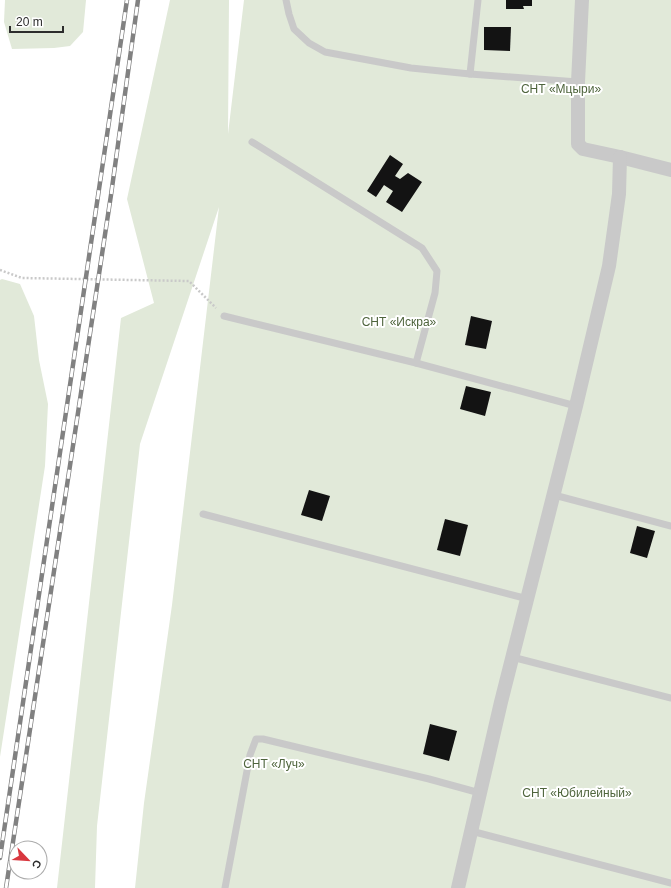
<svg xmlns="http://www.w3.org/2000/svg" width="671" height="888" viewBox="0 0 671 888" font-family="Helvetica,sans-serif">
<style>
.green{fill:#e1e9d9}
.building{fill:#131313}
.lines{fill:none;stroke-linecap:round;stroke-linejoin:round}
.path{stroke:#c9c9c9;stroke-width:2.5;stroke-dasharray:2 2;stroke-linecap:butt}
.service{stroke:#c9c9c9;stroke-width:7}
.minor{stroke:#c9c9c9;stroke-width:14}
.rail-casing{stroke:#818181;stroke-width:4.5}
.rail{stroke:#fff;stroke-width:3;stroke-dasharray:9;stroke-linecap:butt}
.labels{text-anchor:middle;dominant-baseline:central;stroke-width:4;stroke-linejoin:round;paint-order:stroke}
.park-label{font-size:12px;fill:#4e643c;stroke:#fff}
</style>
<rect width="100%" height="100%" fill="#fff"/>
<!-- green -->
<g class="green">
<path d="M5 0H86L83 32 70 46 54 48 12 49 4 22Z"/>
<path d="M170 0H229L228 134 244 0H671V888H135L144 803 172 605 219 207 140 444 97 826 95 888H57L121 318 154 303 127 199Z"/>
<path d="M2 279 20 284 34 316 39 360 48 404 45 466 0 757V280Z"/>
</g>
<!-- building -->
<g class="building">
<path d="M506 0H532V6H523L524 9H506Z"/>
<path d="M484 27H511L510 51 484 50Z"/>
<path d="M390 155 403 164 395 176 400 179 408 173 422 182 402 212 386 202 393 191 384 185 376 197 367 191Z"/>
<path d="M471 316 492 321 486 349 465 345Z"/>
<path d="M466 386 491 392 485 416 460 409Z"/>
<path d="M309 490 330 496 322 521 301 515Z"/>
<path d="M445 519 468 525 460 556 437 550Z"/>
<path d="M637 526 655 531 647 558 630 553Z"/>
<path d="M430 724 457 731 449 761 423 754Z"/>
</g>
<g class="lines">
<!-- path -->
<path class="path" d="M0 270 22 278 189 281 216 308"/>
<!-- service -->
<g class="service">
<path d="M286 0 289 14 294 29 309 43 325 52 411 68 470 74 578 82"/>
<path d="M470 74 478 0"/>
<path d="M252 142 422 248 437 271 435 293 416 363"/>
<path d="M224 316 416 363 576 406"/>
<path d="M554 495 671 526"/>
<path d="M203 514 528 599"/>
<path d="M512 657 671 698"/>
<path d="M471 831 671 883"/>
<path d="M225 888 250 755 256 739H263L429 779 480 793"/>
</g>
<!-- minor -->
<g class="minor">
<path d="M582 0 578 82V144L583 149 620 157 671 170"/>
<path d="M458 888 501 702 576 406 609 266 619 194 620 157"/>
</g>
<!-- rail casing -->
<g class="rail-casing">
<g id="rail">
<path d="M0 858 127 0"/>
<path d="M6 888 111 195 138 0"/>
</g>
</g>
<!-- rail -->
<use href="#rail" class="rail"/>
</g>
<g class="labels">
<!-- park labels -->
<g class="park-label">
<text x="561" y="89">СНТ «Мцыри»</text>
<text x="399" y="322">СНТ «Искра»</text>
<text x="274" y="764">СНТ «Луч»</text>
<text x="577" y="793">СНТ «Юбилейный»</text>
</g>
</g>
<!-- north arrow -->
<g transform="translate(28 860) rotate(115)"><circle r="19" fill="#ffffff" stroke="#ababab"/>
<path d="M0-3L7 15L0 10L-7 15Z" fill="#d9373f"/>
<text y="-6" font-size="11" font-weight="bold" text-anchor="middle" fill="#2c2c2c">С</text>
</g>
<!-- scale -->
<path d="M10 26v6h53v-6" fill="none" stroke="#2c2c2c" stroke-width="2"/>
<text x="16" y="26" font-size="12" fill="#2c2c2c" stroke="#ffffff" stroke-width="3" paint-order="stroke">20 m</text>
</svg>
